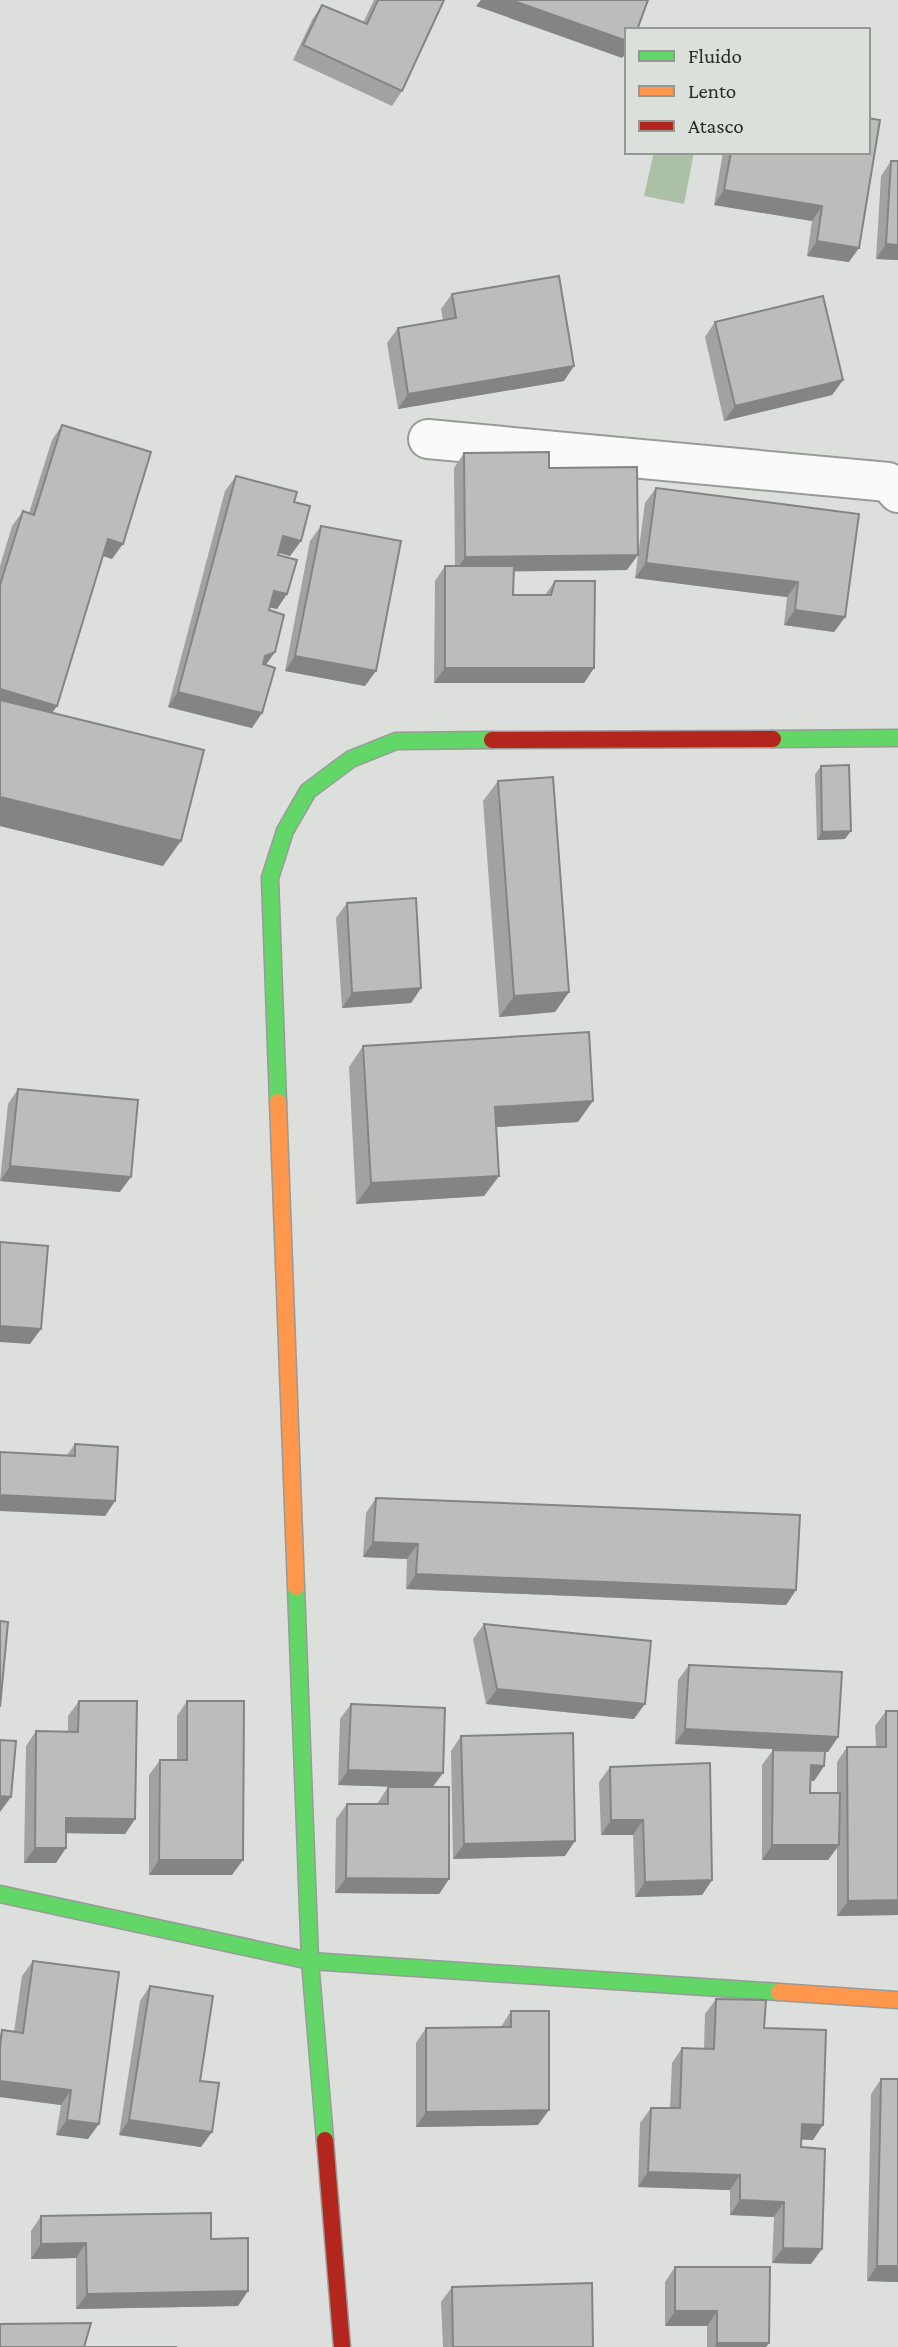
<svg xmlns="http://www.w3.org/2000/svg" width="898" height="2347" viewBox="0 0 898 2347" font-family="'Crimson Pro',serif">
<style>
.water{fill:#abc0a6}
.lines{fill:none;stroke-linecap:round;stroke-linejoin:round}
.street-casing{stroke:#999b99;stroke-width:42}
.fast-casing{stroke:#999b99;stroke-width:19}
.slow-casing{stroke:#999b99;stroke-width:19}
.jam-casing{stroke:#999b99;stroke-width:19}
.street{stroke:#fafafa;stroke-width:38}
.fast{stroke:#63d668;stroke-width:16}
.slow{stroke:#ff974d;stroke-width:16}
.jam{stroke:#b3261e;stroke-width:16}
.wall{fill:#a2a3a1}
.shaded-wall{fill:#848483}
.building{fill:#bcbdbb;stroke:#848483;stroke-width:2}
</style>
<rect width="100%" height="100%" fill="#dcdfdb"/>
<!-- water -->
<path class="water" d="M654 152H694L684 204 644 196Z"/>
<g class="lines">
<!-- street casing -->
<g class="street-casing">
<path id="street" d="M428 439 888 482 898 493"/>
</g>
<!-- fast casing -->
<g class="fast-casing">
<g id="fast">
<path d="M773 739 898 738"/>
<path d="M278 1102 270 878 285 831 308 791 351 759 396 741 492 740"/>
<path d="M296 1587 310 1961 325 2140"/>
<path d="M0 1894 310 1961 779 1992"/>
</g>
</g>
<!-- slow casing -->
<g class="slow-casing">
<g id="slow">
<path d="M278 1102 296 1587"/>
<path d="M779 1992 898 2000"/>
</g>
</g>
<!-- jam casing -->
<g class="jam-casing">
<g id="jam">
<path d="M492 740 773 739"/>
<path d="M325 2140 342 2347"/>
</g>
</g>
<!-- street -->
<use href="#street" class="street"/>
<!-- fast -->
<use href="#fast" class="fast"/>
<!-- slow -->
<use href="#slow" class="slow"/>
<!-- jam -->
<use href="#jam" class="jam"/>
</g>
<!-- wall -->
<g class="wall">
<path d="M374 0H444L402 91 392 106 293 60 312 20 322 5 363 23Z"/>
<path d="M723 152H868L849 262 807 256 812 221 714 205Z"/>
<path d="M891 161 898 260 876 259 881 176Z"/>
<path d="M452 294 564 381 398 409 387 343 398 328 443 320 441 309Z"/>
<path d="M715 322 843 380 832 395 724 421 705 337Z"/>
<path d="M62 425 112 559 103 556 57 706 52 713 163 866 0 826V566L12 526 23 511 29 513 52 440Z"/>
<path d="M464 453 549 468 627 570 514 571 513 595H545L555 581 594 668 584 683H434L435 581 445 566H455L454 468Z"/>
<path d="M236 476 301 541 290 556 278 553 277 609 269 607V610L275 652 266 665 252 728 168 707 225 491Z"/>
<path d="M656 488 859 514 845 617 834 632 784 625 787 597 635 578 645 503Z"/>
<path d="M321 526 365 686 285 671 310 541Z"/>
<path d="M821 766 845 839 817 840 815 774Z"/>
<path d="M498 781 569 992 555 1012 499 1017 483 801Z"/>
<path d="M347 903 421 988 411 1003 342 1008 336 918Z"/>
<path d="M363 1046 578 1122 496 1127 499 1176 484 1196 356 1204 349 1067Z"/>
<path d="M18 1089 120 1192 0 1181 8 1104Z"/>
<path d="M75 1444 115 1501 105 1516 67 1455Z"/>
<path d="M376 1498 796 1590 786 1605 406 1589 407 1559 363 1557 366 1513Z"/>
<path d="M484 1624 634 1719 486 1704 473 1639Z"/>
<path d="M689 1665 838 1737 828 1752 825 1751 824 1766 814 1781 810 1780V1793H837V1762L847 1747H876L875 1726 886 1711H898V1915L837 1916V1848L828 1860H762V1765L773 1750H802L675 1744 678 1680Z"/>
<path d="M79 1701 135 1819 125 1834 66 1833 56 1863H24L26 1746 36 1731 68 1732V1716Z"/>
<path d="M187 1701 232 1875H149V1775L160 1760H177V1716Z"/>
<path d="M351 1704 433 1787 449 1879 439 1894 335 1893 336 1819 347 1804H377L388 1787H407L338 1785 340 1719Z"/>
<path d="M461 1736 565 1856 453 1859 451 1751Z"/>
<path d="M610 1767 712 1880 702 1895 635 1897 633 1835H601L599 1782Z"/>
<path d="M33 1961 88 2139 56 2135 61 2105 0 2097V2034L2 2030 14 2032 22 1976Z"/>
<path d="M150 1986 200 2081 201 2147 119 2135 140 2001Z"/>
<path d="M716 1999 764 2028 813 2140 801 2139V2147L811 2264 772 2263 774 2217 730 2215V2190L638 2187 640 2123 651 2108H670L672 2063 682 2048 704 2049 705 2014Z"/>
<path d="M511 2011 538 2125 416 2127V2043L426 2028 501 2027Z"/>
<path d="M881 2079H898V2282L867 2281 871 2094Z"/>
<path d="M41 2216 238 2306 76 2309V2258L31 2259V2231Z"/>
<path d="M675 2267 769 2343 766 2347H707V2326H665V2282Z"/>
<path d="M452 2287 593 2347H443L441 2302Z"/>
</g>
<!-- shaded-wall -->
<g class="shaded-wall">
<path d="M481 0H511L627 41V52L622 58 476 6Z"/>
<path d="M724 190 822 206 812 221 714 205Z"/>
<path d="M817 241 859 248 849 262 807 256Z"/>
<path d="M886 244 898 245V260L876 259Z"/>
<path d="M574 366 564 381 398 409 408 394Z"/>
<path d="M843 380 832 395 724 421 735 406Z"/>
<path d="M283 536 301 541 290 556 273 551Z"/>
<path d="M108 539 123 544 112 559 98 554Z"/>
<path d="M638 555 627 570 455 572 465 557Z"/>
<path d="M646 563 798 582 787 597 635 578Z"/>
<path d="M274 591 287 594 277 609 263 606Z"/>
<path d="M795 610 845 617 834 632 784 625Z"/>
<path d="M275 652 264 667 255 671 265 656Z"/>
<path d="M295 656 376 671 365 686 285 671Z"/>
<path d="M445 668H594L584 683H434Z"/>
<path d="M0 689 57 706 46 721 0 708Z"/>
<path d="M178 692 262 713 252 728 168 707Z"/>
<path d="M0 797 181 841 163 866 0 826Z"/>
<path d="M851 831 845 839 817 840 822 832Z"/>
<path d="M421 988 411 1003 342 1008 352 993Z"/>
<path d="M569 992 555 1012 499 1017 514 996Z"/>
<path d="M593 1101 578 1122 481 1128 495 1107Z"/>
<path d="M10 1166 131 1177 120 1192 0 1181Z"/>
<path d="M499 1176 484 1196 356 1204 371 1183Z"/>
<path d="M0 1326 41 1329 30 1344 0 1342Z"/>
<path d="M0 1495 115 1501 105 1516 0 1511Z"/>
<path d="M373 1542 418 1544 407 1559 363 1557Z"/>
<path d="M416 1574 796 1590 786 1605 406 1589Z"/>
<path d="M497 1689 645 1704 634 1719 486 1704Z"/>
<path d="M685 1729 838 1737 828 1752 675 1744Z"/>
<path d="M811 1765 824 1766 814 1781 800 1780Z"/>
<path d="M348 1770 443 1773 432 1788 338 1785Z"/>
<path d="M0 1796 11 1797 0 1812Z"/>
<path d="M66 1818 135 1819 125 1834 56 1833Z"/>
<path d="M611 1820H643L633 1835H601Z"/>
<path d="M575 1841 565 1856 453 1859 464 1844Z"/>
<path d="M772 1845H839L828 1860H762Z"/>
<path d="M35 1848H66L56 1863H24Z"/>
<path d="M159 1860H243L232 1875H149Z"/>
<path d="M346 1878 449 1879 439 1894 335 1893Z"/>
<path d="M712 1880 702 1895 635 1897 645 1882Z"/>
<path d="M898 1900V1915L837 1916 848 1901Z"/>
<path d="M0 2081 71 2090 61 2105 0 2097Z"/>
<path d="M549 2110 538 2125 416 2127 426 2112Z"/>
<path d="M67 2120 99 2124 88 2139 56 2135Z"/>
<path d="M129 2120 212 2132 201 2147 119 2135Z"/>
<path d="M802 2124 823 2125 813 2140 791 2139Z"/>
<path d="M648 2172 740 2175 730 2190 638 2187Z"/>
<path d="M740 2200 784 2202 774 2217 730 2215Z"/>
<path d="M86 2243 76 2258 31 2259 41 2244Z"/>
<path d="M783 2248 822 2249 811 2264 772 2263Z"/>
<path d="M877 2266H898V2282L867 2281Z"/>
<path d="M248 2291 238 2306 76 2309 87 2294Z"/>
<path d="M675 2311H717L707 2326H665Z"/>
<path d="M717 2343H769L766 2347H714Z"/>
</g>
<!-- building -->
<g class="building">
<path d="M378 0H444L402 91 303 45 322 5 367 24Z"/>
<path d="M511 0H648L637 30H627V41Z"/>
<path d="M868 118 880 120 859 248 817 241 822 206 724 190 731 152H868Z"/>
<path d="M891 161H898V245L886 244Z"/>
<path d="M559 276 574 366 408 394 398 328 456 318 452 294Z"/>
<path d="M823 296 843 380 735 406 715 322Z"/>
<path d="M62 425 151 452 123 544 108 539 57 706 0 689V585L23 511 34 515Z"/>
<path d="M549 452V468L637 467 638 555 465 557 464 453Z"/>
<path d="M236 476 297 492 294 502 310 506 301 541 283 536 278 555 297 560 287 594 274 591 269 610 284 615 275 652 265 656 263 664 275 668 262 713 178 692Z"/>
<path d="M656 488 859 514 845 617 795 610 798 582 646 563Z"/>
<path d="M321 526 401 541 376 671 295 656Z"/>
<path d="M445 566H514L513 595H551L555 581H595L594 668H445Z"/>
<path d="M0 700 204 750 181 841 0 797Z"/>
<path d="M849 765 851 831 822 832 821 766Z"/>
<path d="M553 777 569 992 514 996 498 781Z"/>
<path d="M416 898 421 988 352 993 347 903Z"/>
<path d="M589 1032 593 1101 495 1107 499 1176 371 1183 363 1046Z"/>
<path d="M18 1089 138 1100 131 1177 10 1166Z"/>
<path d="M0 1242 48 1246 41 1329 0 1326Z"/>
<path d="M75 1444 118 1447 115 1501 0 1495V1452L75 1456Z"/>
<path d="M376 1498 800 1515 796 1590 416 1574 418 1544 373 1542Z"/>
<path d="M0 1621 8 1622 0 1707Z"/>
<path d="M484 1624 651 1641 645 1704 497 1689Z"/>
<path d="M689 1665 842 1672 838 1737 685 1729Z"/>
<path d="M79 1701H137L135 1819 66 1818V1848H35L36 1731 78 1732Z"/>
<path d="M187 1701H244L243 1860H159L160 1760H187Z"/>
<path d="M351 1704 445 1708 443 1773 348 1770Z"/>
<path d="M886 1711H898V1900L848 1901 847 1747H886Z"/>
<path d="M573 1733 575 1841 464 1844 461 1736Z"/>
<path d="M0 1740 16 1741 11 1797 0 1796Z"/>
<path d="M773 1750 825 1751 824 1766 811 1765 810 1793H840L839 1845H772Z"/>
<path d="M710 1763 712 1880 645 1882 643 1820H611L610 1767Z"/>
<path d="M388 1787H449V1879L346 1878 347 1804H388Z"/>
<path d="M33 1961 119 1972 99 2124 67 2120 71 2090 0 2081V2048L2 2030 23 2033Z"/>
<path d="M150 1986 213 1996 200 2081 219 2083 212 2132 129 2120Z"/>
<path d="M716 1999 766 2000 764 2028 826 2030 823 2125 802 2124 801 2147 825 2149 822 2249 783 2248 784 2202 740 2200V2175L648 2172 651 2108H680L682 2048 714 2049Z"/>
<path d="M511 2011H549V2110L426 2112V2028L511 2027Z"/>
<path d="M881 2079H898V2266H877Z"/>
<path d="M211 2213V2239L248 2238V2291L87 2294 86 2243 41 2244V2216Z"/>
<path d="M675 2267H770L769 2343H717V2311H675Z"/>
<path d="M592 2283 593 2347H453L452 2287Z"/>
<path d="M91 2323 84 2347H177H0V2324Z"/>
</g>
<!-- legend -->
<rect x="625" y="28" width="245" height="126" fill="#dbe0da" stroke="#949894" stroke-width="2"/>
<rect x="639" y="51" width="35" height="10" fill="#63d668" stroke="#949894" stroke-width="2"/>
<text x="688" y="63" font-size="21" fill="#2a2c2a">Fluido</text>
<rect x="639" y="86" width="35" height="10" fill="#ff974d" stroke="#949894" stroke-width="2"/>
<text x="688" y="98" font-size="21" fill="#2a2c2a">Lento</text>
<rect x="639" y="121" width="35" height="10" fill="#b3261e" stroke="#949894" stroke-width="2"/>
<text x="688" y="133" font-size="21" fill="#2a2c2a">Atasco</text>
</svg>
